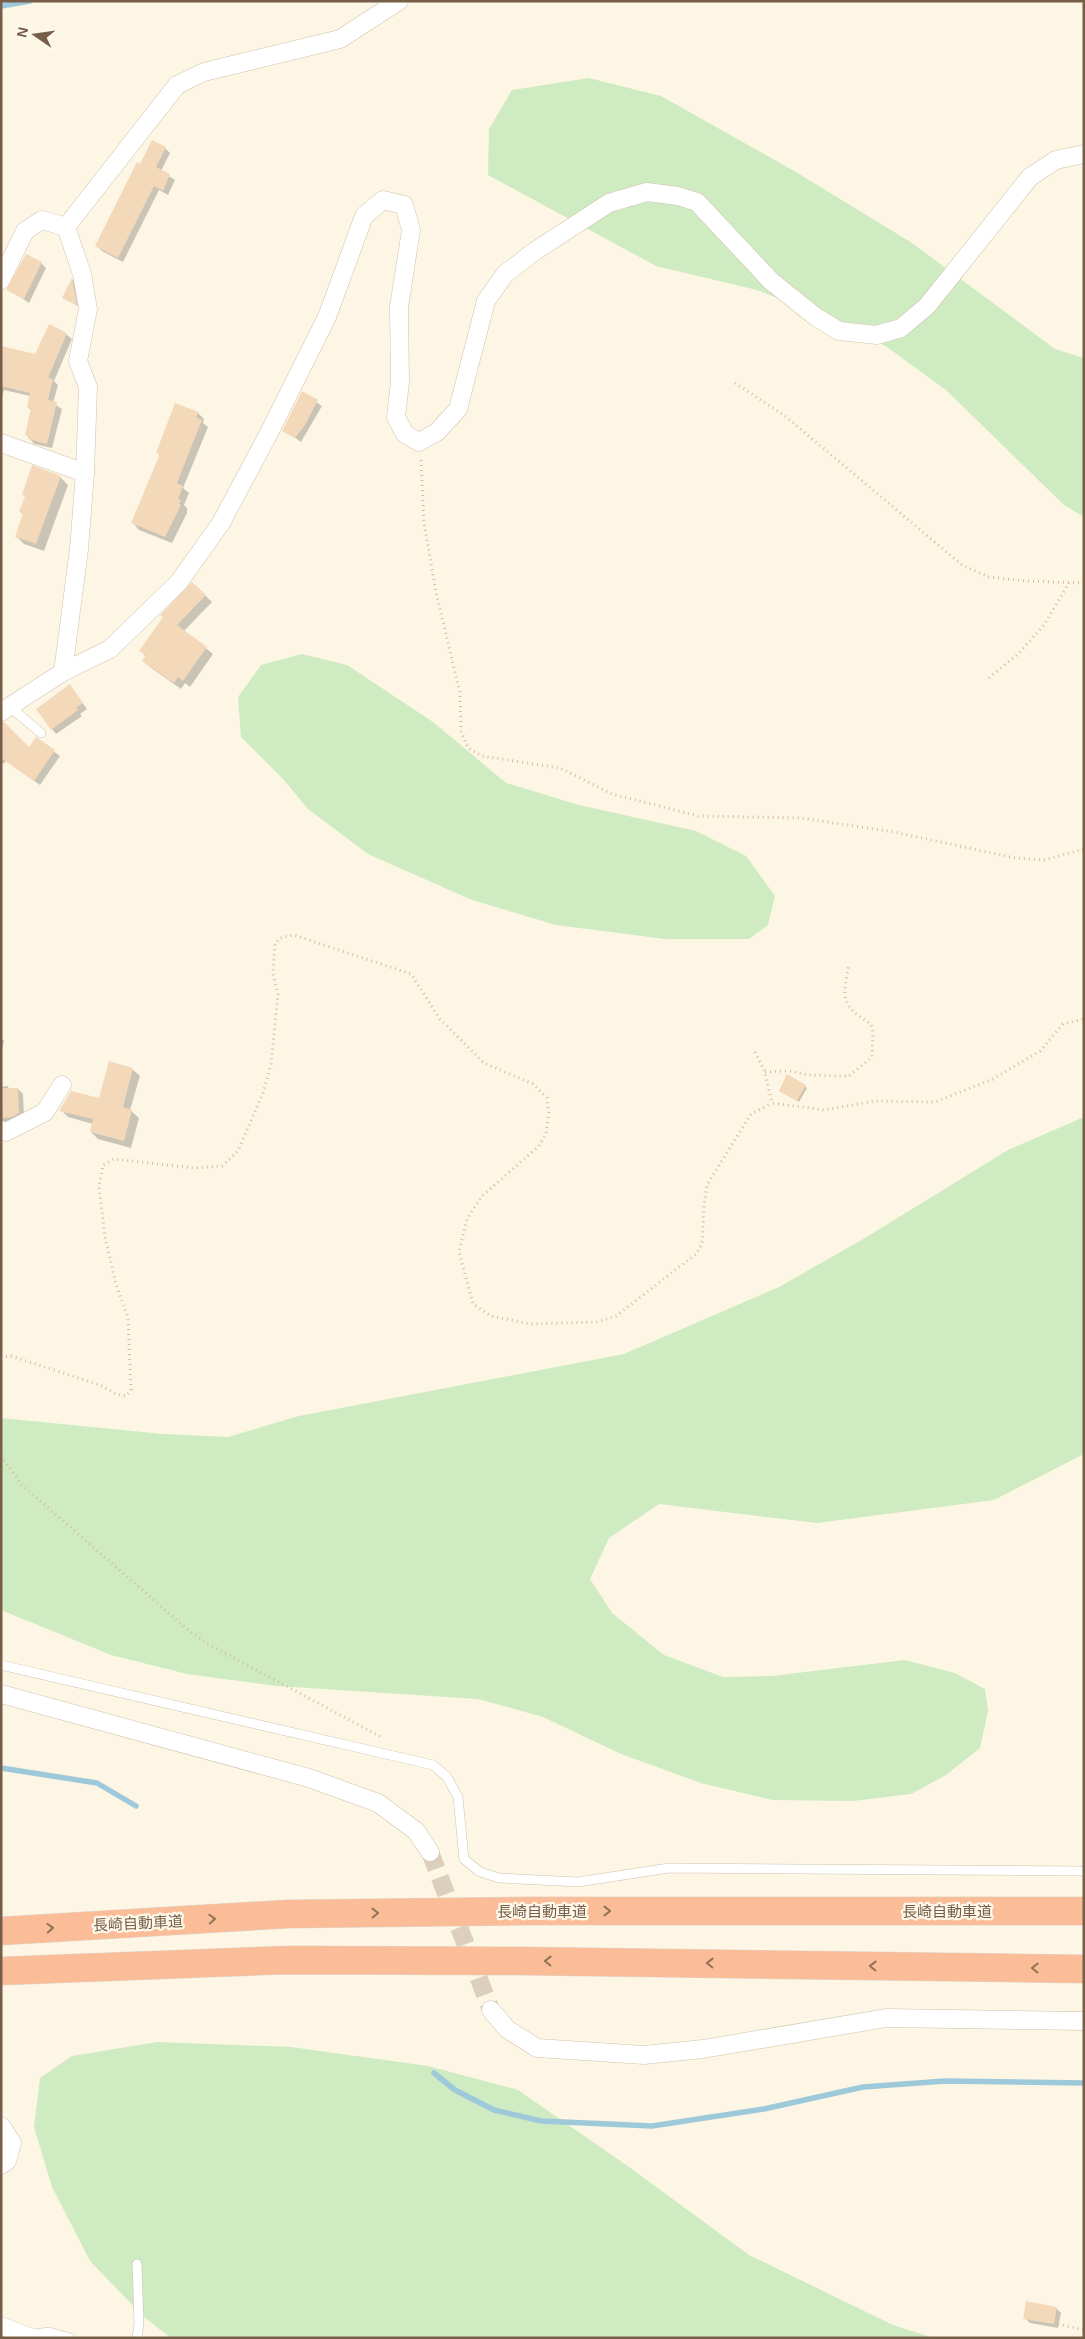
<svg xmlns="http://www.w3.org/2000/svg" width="1085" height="2339" viewBox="0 0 1085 2339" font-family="Helvetica,'Noto Sans JP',sans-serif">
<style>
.green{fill:#ceebc2}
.shadow{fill:#0003}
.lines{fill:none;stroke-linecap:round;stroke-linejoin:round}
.stream{stroke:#9dc9da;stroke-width:5.5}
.building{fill:#f4d8ba}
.street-tunnel{stroke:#dcd0bd;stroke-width:18;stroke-dasharray:18 9;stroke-linecap:butt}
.lane-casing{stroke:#d1c1ac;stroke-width:10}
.street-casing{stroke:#d1c1ac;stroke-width:19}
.highway-casing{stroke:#ded8d3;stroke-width:29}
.path{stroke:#d9bb9d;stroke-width:3;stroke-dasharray:1 4;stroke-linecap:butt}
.lane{stroke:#fff;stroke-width:9}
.street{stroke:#fff;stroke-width:18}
.highway{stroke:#fabd98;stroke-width:28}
.oneway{stroke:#917158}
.labels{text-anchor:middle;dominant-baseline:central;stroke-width:4.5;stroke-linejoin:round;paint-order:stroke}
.street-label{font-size:15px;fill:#775e48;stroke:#fff9eb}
</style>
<rect width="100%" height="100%" fill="#fdf6e4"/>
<!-- green -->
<g class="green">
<path d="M589 78 661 96 796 172 912 243 1055 349 1084 358V517L1064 505 946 390 887 347 823 316 757 290 656 266 488 175 489 129 512 90Z"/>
<path d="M302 654 347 665 433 722 506 783 579 805 696 831 746 856 775 896 768 925 749 939H665L556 925 472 900 368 854 308 809 284 780 241 737 238 697 261 665Z"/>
<path d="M1084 1117V1454L994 1500 817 1523 659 1504 609 1538 590 1579 612 1613 664 1655 723 1677 772 1676 905 1660 955 1673 985 1689 988 1711 980 1748 946 1775 911 1794 853 1801 772 1800 701 1783 621 1754 543 1717 478 1699 277 1686 187 1674 111 1655 1 1610V1418L163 1434 228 1437 299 1416 624 1354 779 1287 865 1238 1008 1150Z"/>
<path d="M157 2042 291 2047 428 2066 518 2090 629 2167 749 2255 893 2325 934 2338H171L144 2317 90 2261 52 2187 34 2127 40 2078 72 2056Z"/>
</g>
<!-- shadow -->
<g class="shadow">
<path d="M165 148 170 153 161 171 175 180 168 195 159 190 123 262 102 251 97 246 141 166Z"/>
<path d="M41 263 46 268 29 303 8 289Z"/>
<path d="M72 280 74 281 78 306 63 298Z"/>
<path d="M50 326 67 335 72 339 54 381 58 385 53 403 62 409 52 448 34 444 26 434 32 411 28 407 30 396 4 390 1 401V347L35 355Z"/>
<path d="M302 393 322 406 301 442 284 430Z"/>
<path d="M198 413 204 419 203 423 208 427 183 488 189 493 184 505 187 508V513L172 543 139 530 133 523 160 456 157 452Z"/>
<path d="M60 477 68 485 44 551 24 544 16 536 24 515 20 511 26 497 23 494Z"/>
<path d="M192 583 212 602 184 631 213 654 190 687 185 683 181 689 150 667 143 661 146 657 141 651 164 617Z"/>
<path d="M70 686 87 709 80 714 82 716 56 734 52 729Z"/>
<path d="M1 726 29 748 36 739 60 756 40 785 6 761 3 764 1 762Z"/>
<path d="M1 1038 4 1041 1 1055Z"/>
<path d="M132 1069 140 1076 130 1110 139 1118 131 1148 98 1139 91 1132 93 1124 68 1117 61 1110 100 1100Z"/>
<path d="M7 1086 10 1089H18L23 1094 24 1118 17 1122 1 1123V1087Z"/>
<path d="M805 1086 807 1088 799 1102 780 1091Z"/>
<path d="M1056 2308 1061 2313 1058 2328 1030 2323 1025 2318Z"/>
</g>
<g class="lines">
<!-- stream -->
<g class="stream">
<path d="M1 6 30 1"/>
<path d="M1 1768 97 1783 136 1806"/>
<path d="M434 2073 455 2090 494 2110 541 2121 652 2126 764 2109 863 2087 945 2081 1084 2083"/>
</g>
</g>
<!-- building -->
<g class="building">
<path d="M152 140 166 147 156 167 170 174 163 191 154 186 118 258 95 246 137 162 140 164Z"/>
<path d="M26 254 42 262 24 299 6 290Z"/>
<path d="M72 278 77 305 62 298Z"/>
<path d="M49 324 67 333 48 378 53 379 48 400 57 402 47 444 28 439 29 436 25 435 31 408 27 407 30 393 1 386V346L35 354Z"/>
<path d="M302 391 318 400 305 425 295 438 282 431Z"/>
<path d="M175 403 199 412 196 417 202 420 177 483 183 486 178 499 181 500 179 504 181 505 165 537 131 523 160 454 156 453Z"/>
<path d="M32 465 61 476 36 544 15 537 23 513 19 512 25 496 22 495Z"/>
<path d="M192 582 206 595 177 625 207 647 183 681 178 677 174 683 142 661 146 655 139 651 163 617 160 615Z"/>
<path d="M70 684 83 703 76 708 78 710 51 730 36 709Z"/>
<path d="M4 722 29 747 36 737 55 750 34 781 1 758V723Z"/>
<path d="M109 1061 133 1068 123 1107 132 1110 124 1141 90 1132 93 1119 59 1111 71 1091 99 1098Z"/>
<path d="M787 1074 806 1085 797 1101 779 1091Z"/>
<path d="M1 1088H18L19 1113 12 1117 3 1118Z"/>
<path d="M1026 2301 1057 2307 1054 2324 1023 2319Z"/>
</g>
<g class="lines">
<!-- street-tunnel -->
<path class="street-tunnel" d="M430 1852 491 2010"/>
<!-- lane casing -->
<g class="lane-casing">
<g id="lane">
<path d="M10 707 41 733"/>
<path d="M1 1665 433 1765 447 1777 458 1797 464 1859 480 1872 499 1878 578 1882 669 1868 1084 1871"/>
<path d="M137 2264 139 2324 137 2338"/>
<path d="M29 2335 49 2332 70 2338"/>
</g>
</g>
<!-- street casing -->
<g class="street-casing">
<g id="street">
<path d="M66 227 177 85 204 72 340 39 399 1"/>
<path d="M1 280 25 231 42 220 66 227"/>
<path d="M1 443 85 473"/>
<path d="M63 672 79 549 85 473 88 387 78 361 88 309 82 274 66 227"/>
<path d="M1 712 63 672 110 649 179 582 221 523 270 431 327 317 364 216 383 200 404 205 411 230 399 307 400 382 396 417 405 434 419 442 437 432 458 409 486 301 505 274 535 251 609 203 647 192 678 196 697 202 771 281 816 317 839 331 877 335 901 328 927 306 1030 177 1056 160 1084 154"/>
<path d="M1 1130 6 1132 45 1112 62 1085"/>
<path d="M1 1694 309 1778 378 1803 416 1831 430 1852"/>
<path d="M491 2010 507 2029 537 2048 644 2055 703 2049 886 2018 1084 2021"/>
<path d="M1 2126 12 2143 7 2161 1 2165"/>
<path d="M1 2326 32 2338"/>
</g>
</g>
<!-- highway casing -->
<g class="highway-casing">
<g id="highway">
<path d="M1 1931 288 1914 524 1911H1084"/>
<path d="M1 1971 289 1960 522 1961 1084 1969"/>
</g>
</g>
<!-- path -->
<g class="path">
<path d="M735 383 785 416 962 565 989 577 1026 581 1084 583"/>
<path d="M421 460 424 523 436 592 460 693 461 731 468 748 482 756 560 768 612 794 698 816 801 818 894 832 1015 858 1045 860 1084 849"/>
<path d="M989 678 1018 654 1044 625 1069 583"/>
<path d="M755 1052 764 1070 772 1103 824 1110 875 1101 935 1102 993 1079 1040 1051 1063 1024 1084 1019"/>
<path d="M765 1072 789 1071 809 1075 849 1076 872 1057 873 1032 871 1024C841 1006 842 998 849 965"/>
<path d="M1 1357 11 1356 100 1385 116 1394 126 1396 131 1390 128 1318 116 1284 105 1237 99 1186 103 1165 114 1159 193 1168 222 1166 238 1151 263 1093 271 1064 278 994 273 974 275 944 280 938 294 935 411 974 440 1019 484 1063 533 1084 547 1098 549 1112 546 1134 539 1146 482 1196 467 1219 459 1252 473 1304 491 1316 530 1324 597 1322 616 1316 696 1254 702 1244 704 1206 707 1185 751 1114 772 1103"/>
<path d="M1 1456 22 1485 187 1629 208 1644 383 1738"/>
<path d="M1058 2324 1084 2330"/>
</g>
<!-- lane -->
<use href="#lane" class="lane"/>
<!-- street -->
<use href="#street" class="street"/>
<!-- highway -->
<use href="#highway" class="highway"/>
</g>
<!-- one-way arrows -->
<defs><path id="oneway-chevron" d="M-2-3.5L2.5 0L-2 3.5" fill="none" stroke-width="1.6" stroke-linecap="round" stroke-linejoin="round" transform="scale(1.25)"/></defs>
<g class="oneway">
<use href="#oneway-chevron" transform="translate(607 1911)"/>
<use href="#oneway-chevron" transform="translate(375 1913) rotate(-1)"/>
<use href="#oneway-chevron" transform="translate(212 1919) rotate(-3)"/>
<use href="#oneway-chevron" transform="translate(50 1928) rotate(-3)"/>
<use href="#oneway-chevron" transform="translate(548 1961) rotate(-179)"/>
<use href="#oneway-chevron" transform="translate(710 1963) rotate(-179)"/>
<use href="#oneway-chevron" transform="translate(873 1966) rotate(-179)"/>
<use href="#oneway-chevron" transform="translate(1035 1968) rotate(-179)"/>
</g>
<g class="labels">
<!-- street labels -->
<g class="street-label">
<text x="542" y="1911">長崎自動車道</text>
<text x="947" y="1911">長崎自動車道</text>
<text transform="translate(138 1923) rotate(-3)">長崎自動車道</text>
</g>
</g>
<!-- border -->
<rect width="1085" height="2339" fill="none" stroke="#775e48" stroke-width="5"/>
<!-- north arrow -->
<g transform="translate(35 35) rotate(283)" stroke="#fff9eb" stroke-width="4" paint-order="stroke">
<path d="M0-4L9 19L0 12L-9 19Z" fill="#775e48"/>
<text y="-8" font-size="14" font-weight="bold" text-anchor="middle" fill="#775e48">N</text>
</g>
</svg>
